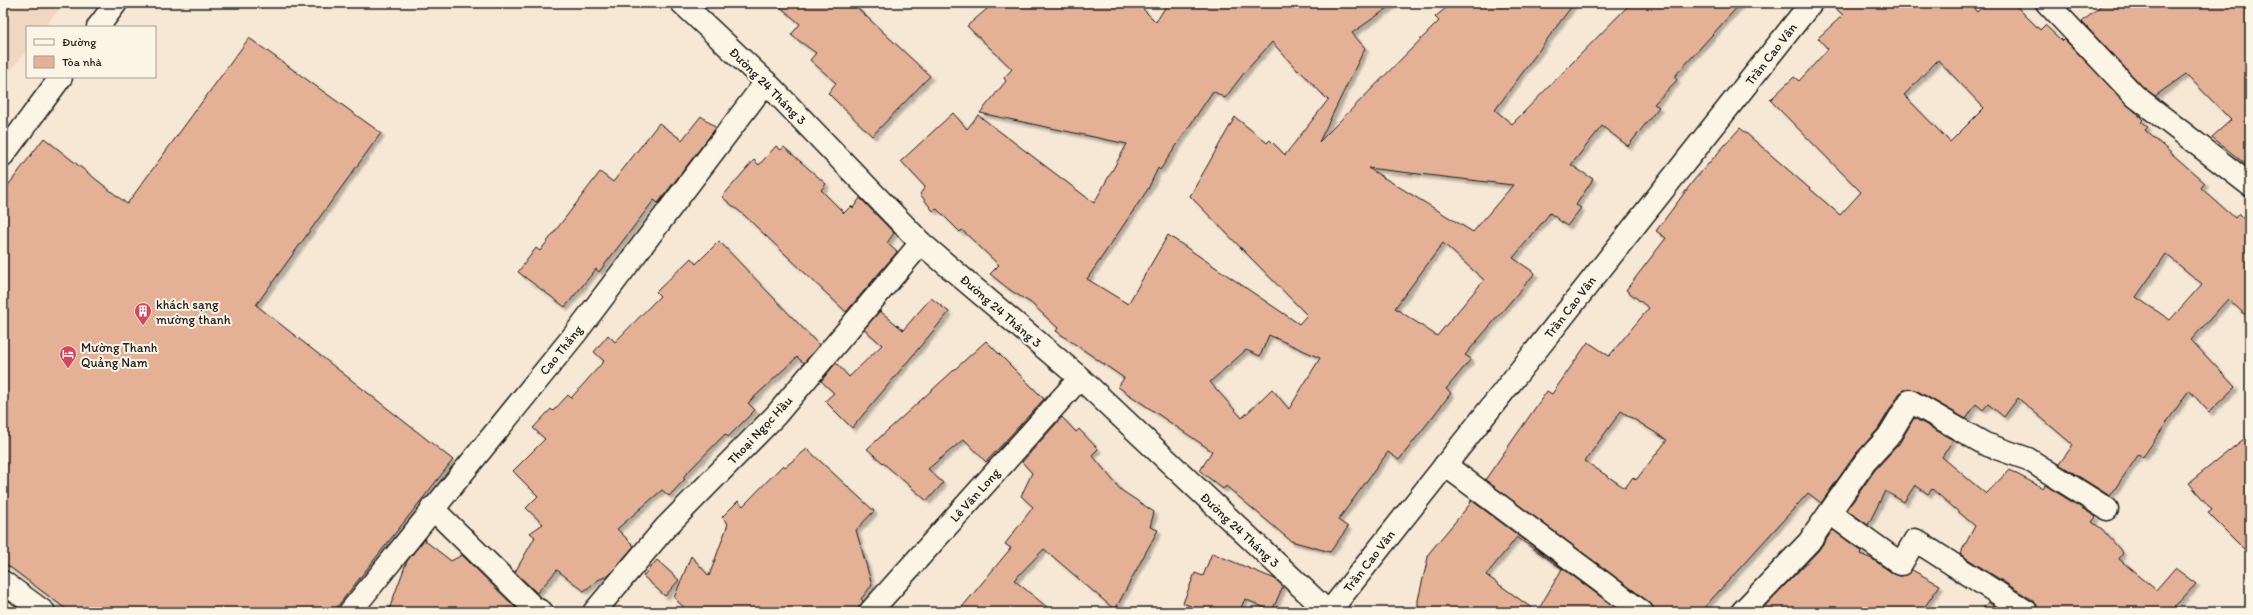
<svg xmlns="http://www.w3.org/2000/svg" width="2253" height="615" viewBox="0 0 2253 615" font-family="Itim,sans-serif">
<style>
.built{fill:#f1d7c2}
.building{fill:#e4b197;stroke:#1c1c1c;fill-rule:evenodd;filter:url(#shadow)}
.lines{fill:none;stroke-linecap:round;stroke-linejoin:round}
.minor-casing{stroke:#1c1c1c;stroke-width:25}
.tertiary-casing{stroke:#1c1c1c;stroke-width:25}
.secondary-casing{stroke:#1c1c1c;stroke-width:25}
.minor{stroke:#fcf5e5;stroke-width:22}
.tertiary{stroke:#fcf5e5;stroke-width:22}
.secondary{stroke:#fcf5e5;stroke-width:22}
.labels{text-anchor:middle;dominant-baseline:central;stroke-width:4;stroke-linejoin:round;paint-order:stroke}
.street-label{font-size:13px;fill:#1c1c1c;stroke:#fcf5e5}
.poi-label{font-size:13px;fill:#1c1c1c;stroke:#fcf5e5;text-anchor:start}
</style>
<defs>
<filter id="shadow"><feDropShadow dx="3.5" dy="3.5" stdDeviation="1" flood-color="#0004"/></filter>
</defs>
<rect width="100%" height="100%" fill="#f7e7d5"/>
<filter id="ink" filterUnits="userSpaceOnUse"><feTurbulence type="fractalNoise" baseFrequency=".025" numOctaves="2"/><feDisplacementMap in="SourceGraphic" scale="8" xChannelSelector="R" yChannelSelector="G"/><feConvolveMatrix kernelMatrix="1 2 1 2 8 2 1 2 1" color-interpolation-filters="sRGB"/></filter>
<g filter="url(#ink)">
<!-- built -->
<path class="built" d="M3 3H64L45 27H27V50L3 80Z"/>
<!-- building -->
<g class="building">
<path d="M776 3H852L930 76 872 136 828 93 836 83 810 60 816 53 791 35 800 24Z"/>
<path d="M994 3H1137L1156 22 1168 3H1342L1347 7 1353 3H1395L1352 33 1365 48 1319 142 1439 21 1435 17 1452 3H1574L1495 110 1512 124 1631 3H1741L1674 77 1677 80 1654 104 1659 107 1628 146 1602 126 1571 165 1593 179 1576 205 1581 208 1567 226 1550 213 1513 258 1535 273 1465 355 1471 359 1446 389 1451 393 1399 460 1388 452 1338 520 1348 527 1330 552 1291 541 1226 486 1223 489 1200 471 1212 451 1118 387 1124 378 1056 331 1058 328 1031 303 1010 290 990 274 999 265 962 230 960 232 937 209 933 211 920 194 925 187 901 161 953 113 967 129 978 115 1094 203 1127 144 980 113 1006 81 1004 78 1012 69 967 26ZM1272 42 1298 71 1299 70 1329 101 1328 100 1285 155 1270 140 1267 143 1235 117 1190 196 1307 315 1299 324 1168 235 1128 304 1087 279 1148 189 1158 168 1160 170 1213 91 1225 98 1244 73ZM1368 168 1513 185 1473 232ZM1443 243 1484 280 1437 336 1395 308ZM1269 335 1320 358 1289 409 1272 389 1242 418 1210 382 1246 350 1260 356Z"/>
<path d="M1830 3H1968L1977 12 1987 3H2013L2040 30 2045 25 2062 41 2064 39 2143 120 2141 122 2148 127 2145 130 2205 183 2201 188 2235 218 2239 213 2250 224V319L2228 299 2191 340 2235 387 2209 412 2189 390 2143 457 2139 454 2110 496 2059 464 2073 445 2018 398 2004 417 1988 404 1983 410 1976 404 1966 419 1916 390H1904L1899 394 1878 429 1855 455 1821 503 1808 493 1700 612H1654L1649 602 1485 480 1547 391 1552 394 1588 342 1609 356 1649 308 1626 290 1666 238 1656 231 1694 180 1740 128 1840 215 1861 192 1770 100 1794 77 1799 81 1828 49 1818 38 1843 15ZM1938 60 1984 108 1950 142 1904 95ZM2166 254 2202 284 2170 320 2136 297ZM1621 411 1667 440 1636 480 1633 477 1625 488 1585 461Z"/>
<path d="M2104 3H2250V168L2212 137 2231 120 2186 74 2155 96 2143 87 2082 22Z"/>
<path d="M249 38 381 133 256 305 453 460 333 612H70L3 562V192L44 138 127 204Z"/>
<path d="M701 116 716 128 658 203 654 200 599 272 596 269 565 307 518 272 536 248 540 251 600 172 613 182 659 123 682 140Z"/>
<path d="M776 146 781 150 784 147 826 184 821 190 844 213 851 206 853 208 860 198 894 233 887 243 897 252 846 312 744 215 722 197 754 160 759 165Z"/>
<path d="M719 241 819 345 804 363 797 357 748 403 755 410 728 437 725 434 683 477 685 479 669 496 662 490 617 529 634 546 609 575 598 580 584 591 557 570 537 593 515 572 535 537 530 533 543 524 526 508 538 496 513 471 545 439 533 428 551 409 553 411 568 395 571 398 604 361 594 352 608 335 615 342 660 296 656 292 691 258 696 264Z"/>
<path d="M931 298 949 312 852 428 825 401 834 393 821 381 836 363 849 377 882 345 864 329 880 311 903 330Z"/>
<path d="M986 341 1044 399 986 462 964 439 928 469 943 483 927 501 867 449Z"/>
<path d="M1062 417 1076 432 1079 429 1098 449 1092 455 1121 490 1154 512 1150 527 1158 530 1140 563 1115 610 1044 549 1014 580 1053 612H958L1011 548 1005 544 1033 507 1021 496 1032 473 1022 462Z"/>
<path d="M1914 418 1953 440 1942 457 1986 494 2009 470 2043 488 2045 485 2096 517 2092 522 2102 529 2123 553 2119 559 2156 590 2175 568 2196 584 2175 606 2183 612H2039L2034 601 1960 554 1975 526 1932 489 1928 494 1915 485 1904 502 1885 491 1868 525 1847 510 1875 470 1899 444Z"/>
<path d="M2250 434V555L2208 513 2212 510 2189 483Z"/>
<path d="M807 449 874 511 856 530 872 585 861 599 863 601 858 612H689L674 598 691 556 709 576 728 524 722 517 738 501 743 506 783 465 785 467Z"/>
<path d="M1471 500 1621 612H1418V600L1429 553 1470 504ZM1517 537 1562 569 1537 612 1486 575Z"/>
<path d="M1833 530 1861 551 1860 554 1872 559 1894 574 1900 576 1906 575 1912 570 1940 585 1921 612H1759L1818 551Z"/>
<path d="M424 540 451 561 462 555 520 612H388L407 561Z"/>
<path d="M1212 553 1275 579 1283 586 1272 611 1245 599 1239 612H1205L1183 603 1195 573 1203 576Z"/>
<path d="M657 560 679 580 665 596 643 576Z"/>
<path d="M1988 602 2004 612H1980Z"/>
</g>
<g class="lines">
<!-- minor casing -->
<g class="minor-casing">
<g id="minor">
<path d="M682 3 766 82 921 243 1080 378 1328 612"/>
<path d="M2047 3 2135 96 2250 185"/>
<path d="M1445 465 1642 612"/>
<path d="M432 508 533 607 542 612"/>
<path d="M1830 513 1901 564 1915 540 2027 612"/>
<path d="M350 612 575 334 766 82"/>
<path d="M594 612 665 528 776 415 921 243"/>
<path d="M870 612 1080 378"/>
<path d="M1742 612 1809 542 1865 462 1888 437 1910 401 1985 444 2028 459 2107 509"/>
</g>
</g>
<!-- tertiary casing -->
<g class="tertiary-casing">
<g id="tertiary">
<path d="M98 27 116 3"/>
<path d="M3 155 61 77"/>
<path d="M1329 612 1811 3"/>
</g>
</g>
<!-- secondary casing -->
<g class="secondary-casing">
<path id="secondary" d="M3 582 44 612"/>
</g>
<!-- minor -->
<use href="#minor" class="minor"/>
<!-- tertiary -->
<use href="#tertiary" class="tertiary"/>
<!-- secondary -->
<use href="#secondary" class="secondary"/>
</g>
</g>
<!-- icons -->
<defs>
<g id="building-pin" transform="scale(0.9)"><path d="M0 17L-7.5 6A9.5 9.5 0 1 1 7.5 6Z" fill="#d1495b" stroke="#fcf5e5"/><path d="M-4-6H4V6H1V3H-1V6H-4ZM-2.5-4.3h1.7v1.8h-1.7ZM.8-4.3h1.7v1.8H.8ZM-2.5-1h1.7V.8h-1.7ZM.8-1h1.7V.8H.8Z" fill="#fff"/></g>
<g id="hotel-pin" transform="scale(0.9)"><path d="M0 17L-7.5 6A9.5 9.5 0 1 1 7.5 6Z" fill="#d1495b" stroke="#fcf5e5"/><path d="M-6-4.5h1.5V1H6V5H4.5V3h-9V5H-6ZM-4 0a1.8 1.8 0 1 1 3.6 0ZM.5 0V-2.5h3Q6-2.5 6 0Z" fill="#fff"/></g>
</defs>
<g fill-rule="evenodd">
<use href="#building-pin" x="143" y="311"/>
<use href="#hotel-pin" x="68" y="354"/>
</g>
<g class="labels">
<!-- street labels -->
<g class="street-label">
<text transform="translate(1771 54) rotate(-52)">Trần Cao Vân</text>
<text transform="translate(768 86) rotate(45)">Đường 24 Tháng 3</text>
<text transform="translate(1570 307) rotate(-52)">Trần Cao Vân</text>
<text transform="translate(1001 311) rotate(41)">Đường 24 Tháng 3</text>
<text transform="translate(561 350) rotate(-51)">Cao Thắng</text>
<text transform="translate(760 430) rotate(-47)">Thoại Ngọc Hầu</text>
<text transform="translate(975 495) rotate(-48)">Lê Văn Long</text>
<text transform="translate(1240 530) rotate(43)">Đường 24 Tháng 3</text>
<text transform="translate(1369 561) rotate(-52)">Trần Cao Vân</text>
</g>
<!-- poi labels -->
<g class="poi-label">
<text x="156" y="304">khách sạng<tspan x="156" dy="15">mường thanh</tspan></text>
<text x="81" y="347">Mường Thanh<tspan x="81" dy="15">Quảng Nam</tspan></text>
</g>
</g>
<!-- margin -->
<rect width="2253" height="615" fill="none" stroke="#fcf5e5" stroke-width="16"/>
<rect x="8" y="8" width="2237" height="599" fill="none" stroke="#1c1c1c" stroke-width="1.5" filter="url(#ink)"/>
<!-- legend -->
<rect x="26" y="26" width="130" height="52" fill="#fcf5e5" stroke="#a29e95"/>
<rect x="34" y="39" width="20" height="6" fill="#fcf5e5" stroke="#a29e95"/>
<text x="62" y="46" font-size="12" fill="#1c1c1c">Đường</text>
<rect x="34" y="56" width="20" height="12" fill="#e4b197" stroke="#a29e95"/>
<text x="62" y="66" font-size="12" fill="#1c1c1c">Tòa nhà</text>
</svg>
